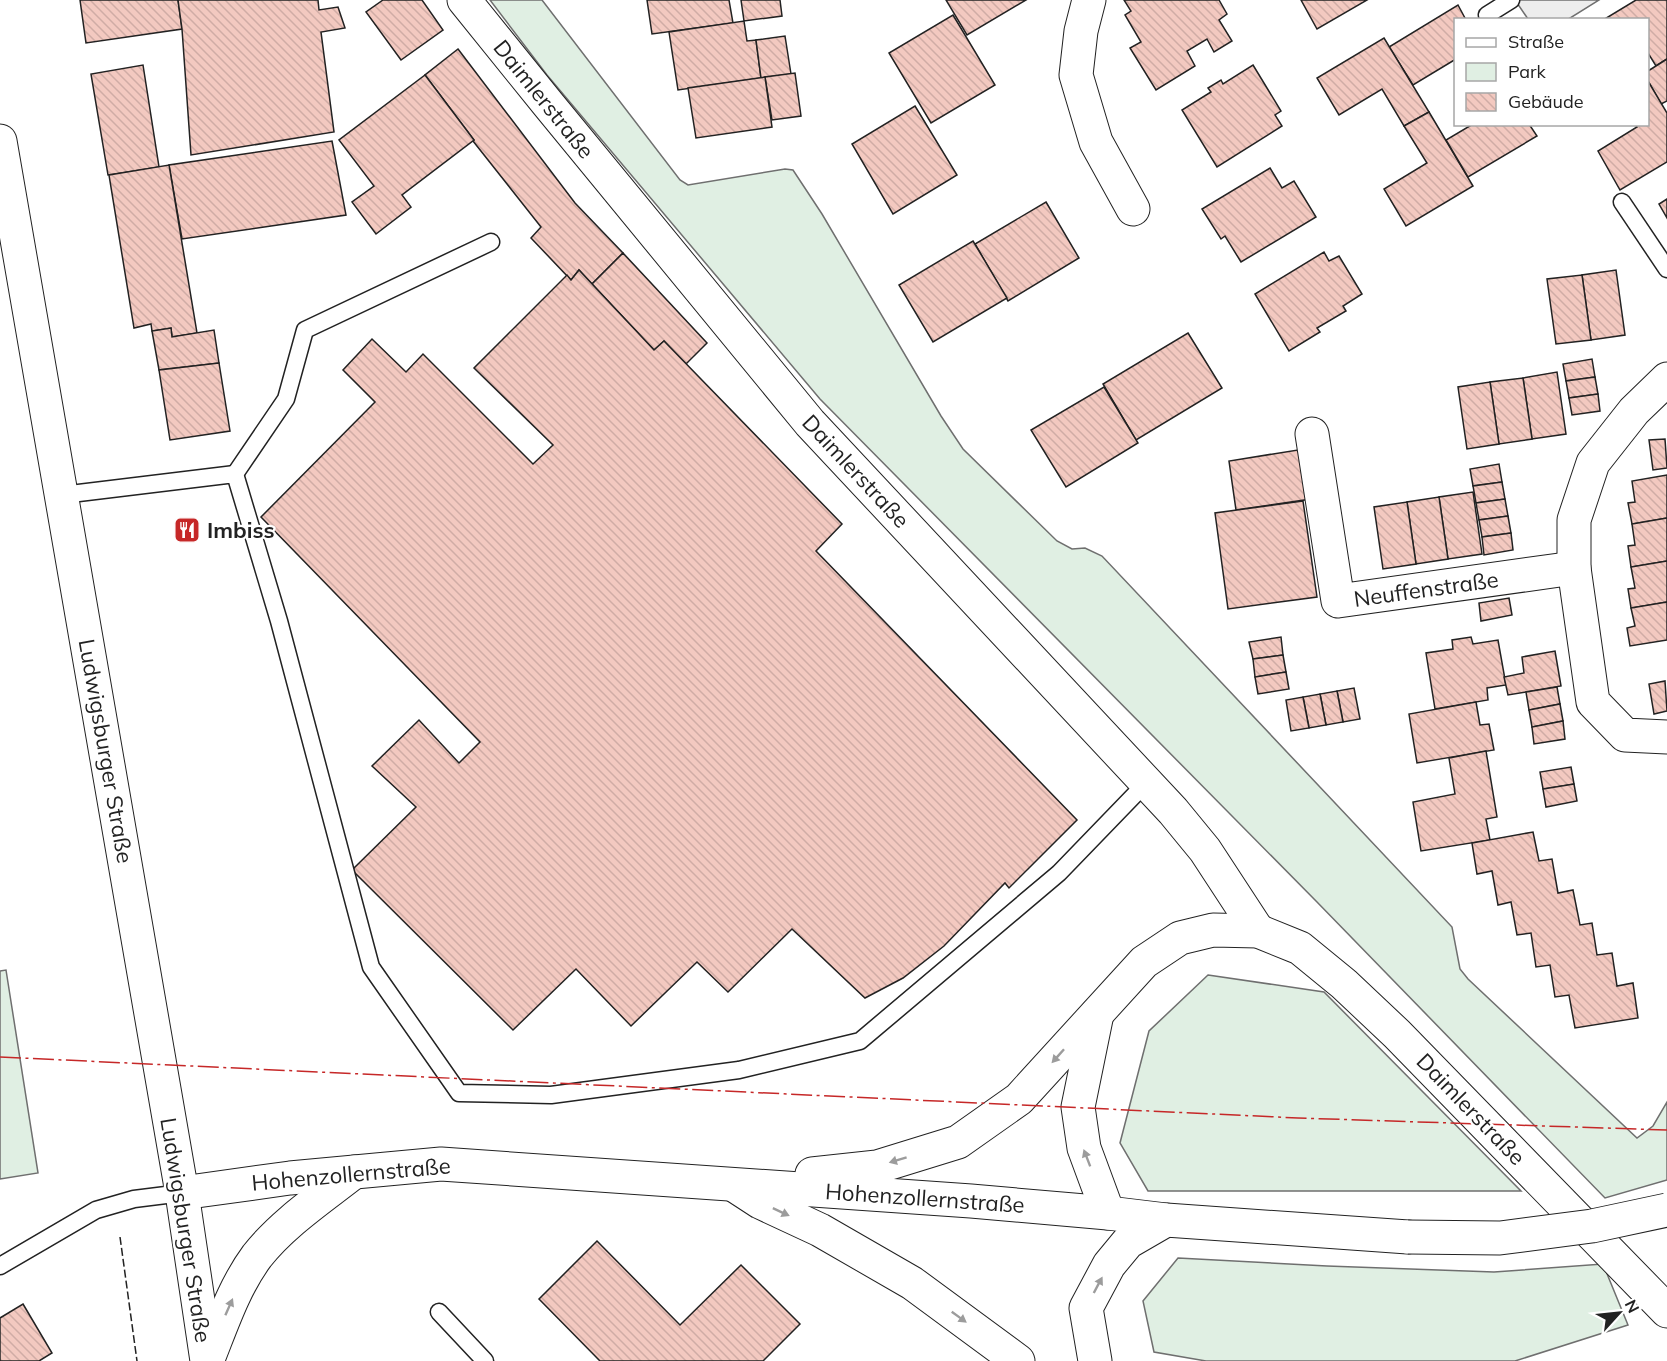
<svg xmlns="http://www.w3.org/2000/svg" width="1667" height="1361" viewBox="0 0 1667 1361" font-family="Mulish,sans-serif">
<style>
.green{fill:#e0efe3;stroke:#6f6f6f;stroke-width:1.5}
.parking{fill:#ededed;stroke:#6f6f6f;stroke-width:1.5}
.building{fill:url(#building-back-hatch);stroke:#222;stroke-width:1.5}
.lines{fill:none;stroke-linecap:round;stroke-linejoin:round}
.service-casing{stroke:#222;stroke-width:19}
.minor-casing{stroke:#222;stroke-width:35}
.tertiary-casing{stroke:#222;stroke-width:35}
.service{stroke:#fff;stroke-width:16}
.minor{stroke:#fff;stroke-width:33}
.tertiary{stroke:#fff;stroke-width:33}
.minor-bridge-casing{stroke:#222;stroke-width:35;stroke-linecap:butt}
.minor-bridge{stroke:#fff;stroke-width:33}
.fence{stroke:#222;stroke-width:1.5;stroke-dasharray:8 3;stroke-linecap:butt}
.power{stroke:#c62828;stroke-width:1.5;stroke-dasharray:21 4.5 3 4.5;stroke-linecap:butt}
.oneway{fill:#9c9c9c}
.labels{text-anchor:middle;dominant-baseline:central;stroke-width:4.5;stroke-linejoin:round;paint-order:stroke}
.street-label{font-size:22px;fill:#222;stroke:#fff}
.poi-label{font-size:22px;font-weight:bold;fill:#222;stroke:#fff;text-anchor:start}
</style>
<defs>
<pattern id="building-back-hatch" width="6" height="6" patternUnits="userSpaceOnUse" patternTransform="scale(1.5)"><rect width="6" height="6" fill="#f3c9c0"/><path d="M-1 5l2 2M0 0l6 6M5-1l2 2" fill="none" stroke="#d0aca5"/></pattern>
</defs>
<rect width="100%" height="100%" fill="#fff"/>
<!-- green -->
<g class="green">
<path d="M490 0H542L680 180 688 185 785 169 793 170 822 214 941 416 963 449 1057 541 1072 549 1085 548 1102 556 1452 927 1460 969 1468 979 1637 1138 1653 1126 1667 1102V1180L1605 1198 1317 902 820 399 547 75Z"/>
<path d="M6 970 38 1173 0 1179V971Z"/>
<path d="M1208 975 1324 992 1521 1191H1148L1120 1143 1149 1031Z"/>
<path d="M1178 1258 1327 1266 1494 1272 1603 1264 1628 1325 1515 1361H1206L1154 1352 1143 1301Z"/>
</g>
<!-- parking -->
<path class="parking" d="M1515 0H1599L1567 20 1528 19Z"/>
<!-- building -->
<g class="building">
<path d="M80 0H178L182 29 86 43Z"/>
<path d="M178 0H318L319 10 338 7 345 28 321 32 334 132 191 155 182 29Z"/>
<path d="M383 0H422L443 30 401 60 366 12Z"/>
<path d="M647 0H729L733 23 652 34Z"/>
<path d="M741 0H780L782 16 744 21Z"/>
<path d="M946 0H1026L967 35Z"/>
<path d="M1124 0H1219L1227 14 1219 20 1232 41 1214 52 1207 39 1187 51 1195 66 1156 90 1130 48 1141 42 1125 15 1131 11Z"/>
<path d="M1301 0H1367L1317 29Z"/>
<path d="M1636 0H1667V59L1656 66 1648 53V20H1603Z"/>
<path d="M1458 5 1466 20H1456V59L1413 85 1389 47Z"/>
<path d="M953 15 995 85 931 123 889 53Z"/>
<path d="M744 21 747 41 756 40 761 78 678 90 669 32Z"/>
<path d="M785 36 791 74 761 78 756 40Z"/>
<path d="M1384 38 1429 112 1404 126 1382 89 1339 115 1317 78Z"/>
<path d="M458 49 575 203 623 253 592 284 579 270 571 280 531 238 541 227 473 141 474 140 425 75Z"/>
<path d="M1667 59V101L1661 104 1648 81V71Z"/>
<path d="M143 65 159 167 108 175 91 74Z"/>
<path d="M1253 65 1281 111 1275 115 1282 126 1217 167 1182 110 1211 92 1208 88 1221 80 1223 84Z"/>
<path d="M795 73 801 116 772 120 765 77Z"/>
<path d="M425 75 474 140 402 195 411 207 376 234 352 202 374 186 339 140Z"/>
<path d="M765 77 772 127 696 138 688 88Z"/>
<path d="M1648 81 1667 113V162L1620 190 1598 151 1637 127 1635 124H1648Z"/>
<path d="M915 106 957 175 893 214 852 144Z"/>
<path d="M1429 112 1473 186 1406 226 1384 189 1427 163 1404 126Z"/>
<path d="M1473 124H1529L1537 136 1468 177 1446 140Z"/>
<path d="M332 141 346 215 182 239 169 165Z"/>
<path d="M169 165 197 333 172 337 171 328 152 331 151 324 134 328 109 175Z"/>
<path d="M1270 168 1282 188 1294 181 1316 217 1241 262 1225 236 1221 239 1202 209Z"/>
<path d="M1667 199V218L1659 204Z"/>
<path d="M1046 202 1079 258 1008 301 975 244Z"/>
<path d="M973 241 1007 298 933 342 899 285Z"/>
<path d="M1324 252 1329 261 1339 256 1362 294 1343 306 1346 311 1317 328 1320 332 1289 351 1255 294Z"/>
<path d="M623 253 707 343 686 364 664 341 654 350 592 284Z"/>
<path d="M579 270 654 350 664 341 842 524 816 551 1077 820 1009 888 1005 883 944 946 903 978 865 998 792 929 728 992 697 962 631 1026 576 969 513 1030 352 870 416 807 372 766 419 720 459 763 480 742 261 517 375 402 343 370 372 339 406 372 423 354 533 464 553 445 474 368 567 275 571 280Z"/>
<path d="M1616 270 1625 335 1591 340 1582 275Z"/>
<path d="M1582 275 1591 340 1556 344 1547 279Z"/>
<path d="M171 328 172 337 214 330 219 363 159 370 152 331Z"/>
<path d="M1188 333 1222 388 1136 440 1103 384Z"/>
<path d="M1592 359 1595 377 1566 381 1563 364Z"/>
<path d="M219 363 230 431 170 440 159 370Z"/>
<path d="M1557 372 1566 434 1532 439 1523 378Z"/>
<path d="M1595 377 1598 394 1569 398 1566 381Z"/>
<path d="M1523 378 1532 439 1499 444 1490 382Z"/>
<path d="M1490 382 1499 444 1467 449 1458 387Z"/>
<path d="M1104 387 1138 443 1066 487 1031 430Z"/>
<path d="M1598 394 1600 411 1572 415 1569 398Z"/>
<path d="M1665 439 1667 468 1653 470 1649 440Z"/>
<path d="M1304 449 1311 499 1236 510 1229 461Z"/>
<path d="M1499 464 1502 482 1473 486 1470 469Z"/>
<path d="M1667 475V518L1632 524 1628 503 1635 502 1632 481Z"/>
<path d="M1502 482 1505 499 1476 503 1473 486Z"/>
<path d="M1473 492 1482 554 1448 559 1439 497Z"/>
<path d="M1439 497 1448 559 1416 564 1407 502Z"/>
<path d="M1505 499 1508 516 1479 520 1476 503Z"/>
<path d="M1303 501 1317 597 1228 609 1215 513Z"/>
<path d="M1407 502 1416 564 1383 569 1374 507Z"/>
<path d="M1508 516 1511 533 1482 537 1479 520Z"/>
<path d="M1667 518V561L1631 567 1628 546 1635 545 1632 524Z"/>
<path d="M1511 533 1513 550 1484 555 1482 537Z"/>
<path d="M1667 561V602L1631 608 1628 589 1635 588 1631 567Z"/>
<path d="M1509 598 1512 615 1481 621 1479 603Z"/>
<path d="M1667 602V640L1630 646 1627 628 1635 626 1631 608Z"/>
<path d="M1281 637 1283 655 1253 659 1249 642Z"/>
<path d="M1471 637 1473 644 1498 640 1506 685 1487 688 1488 700 1435 709 1426 653 1453 649 1452 640Z"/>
<path d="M1555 651 1561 686 1508 695 1504 677 1524 673 1522 657Z"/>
<path d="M1283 655 1286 672 1255 677 1253 659Z"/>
<path d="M1286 672 1289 689 1258 694 1255 677Z"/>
<path d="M1665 681 1667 711 1654 714 1649 684Z"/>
<path d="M1557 687 1560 704 1529 710 1526 692Z"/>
<path d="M1354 688 1360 719 1343 722 1337 691Z"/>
<path d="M1337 691 1343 722 1326 725 1320 694Z"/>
<path d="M1320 694 1326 725 1309 728 1303 697Z"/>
<path d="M1303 697 1309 728 1291 731 1286 700Z"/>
<path d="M1476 702 1480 725 1489 724 1494 750 1417 763 1409 714Z"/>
<path d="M1560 704 1563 721 1532 727 1529 710Z"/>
<path d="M1563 721 1565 739 1534 744 1532 727Z"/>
<path d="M1486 751 1497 817 1486 819 1490 840 1421 851 1413 802 1455 794 1449 758Z"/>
<path d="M1571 767 1574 784 1543 789 1540 772Z"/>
<path d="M1574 784 1577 801 1546 807 1543 789Z"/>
<path d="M1533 832 1539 861 1552 859 1558 893 1573 890 1580 925 1592 923 1597 955 1612 953 1617 986 1633 983 1638 1018 1575 1028 1569 995 1555 997 1550 965 1536 967 1531 933 1517 935 1511 902 1498 905 1492 871 1477 874 1472 843Z"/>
<path d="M597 1241 680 1325 741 1265 800 1324 763 1361H600L539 1299Z"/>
<path d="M23 1304 52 1353 39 1361H0V1318Z"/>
</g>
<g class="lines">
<!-- service casing -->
<g class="service-casing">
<g id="service">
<path d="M1487 15 1511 0"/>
<path d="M1622 202 1667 269"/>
<path d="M235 474 286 399 305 330 491 242"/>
<path d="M62 495 235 474 279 621 371 967 459 1093 551 1095 739 1070 860 1041 1059 873 1146 783"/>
<path d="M0 1266 96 1210 134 1199 182 1193"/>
<path d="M439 1312 485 1361"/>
</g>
</g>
<!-- minor casing -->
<g class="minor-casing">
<g id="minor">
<path d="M464 0 548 104 810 423 1173 811 1205 850 1258 931"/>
<path d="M1089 0 1081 31 1076 75 1096 142 1133 209"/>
<path d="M1667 379 1634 411 1593 463 1574 520V568L1593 702 1625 735 1667 737"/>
<path d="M1312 434 1338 601 1574 568"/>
<path d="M1097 1014 1078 1107 1084 1148 1108 1213"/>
<path d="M812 1174 877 1167 958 1142 1019 1099 1144 962 1180 938 1213 930 1258 931 1300 948 1344 984 1397 1034 1667 1311"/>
<path d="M737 1187 760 1202 820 1230 912 1283 1018 1361"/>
<path d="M182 1193 290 1178 441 1164 971 1201 1108 1213 1166 1220 1408 1237"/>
<path d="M1095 1361 1086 1308 1109 1265 1128 1242 1166 1220"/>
</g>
</g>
<!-- tertiary casing -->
<g class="tertiary-casing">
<g id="tertiary">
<path d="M0 141 182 1193 207 1361"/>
<path d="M208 1359C222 1324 234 1287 257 1256 283 1223 321 1198 354 1172"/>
</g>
</g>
<!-- service -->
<use href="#service" class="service"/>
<!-- minor -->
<use href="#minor" class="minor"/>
<!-- tertiary -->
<use href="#tertiary" class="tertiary"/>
<!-- minor-bridge casing -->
<g class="minor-bridge-casing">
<path id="minor-bridge" d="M1408 1237 1500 1238 1592 1226 1667 1210"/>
</g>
<!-- minor-bridge -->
<use href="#minor-bridge" class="minor-bridge"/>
<!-- fence -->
<path class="fence" d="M120 1237 137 1361"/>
<!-- power -->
<path class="power" d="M0 1057 1298 1118 1667 1130"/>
</g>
<!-- one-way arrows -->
<defs><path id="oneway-solid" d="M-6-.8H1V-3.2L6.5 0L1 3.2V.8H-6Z" transform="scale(1.5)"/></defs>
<g class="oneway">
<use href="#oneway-solid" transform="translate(1058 1056) rotate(132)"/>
<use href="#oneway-solid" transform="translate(1087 1158) rotate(-111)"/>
<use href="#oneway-solid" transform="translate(898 1160) rotate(163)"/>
<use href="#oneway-solid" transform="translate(781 1212) rotate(25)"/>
<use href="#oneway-solid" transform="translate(1098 1285) rotate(-62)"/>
<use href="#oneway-solid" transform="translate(229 1307) rotate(-66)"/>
<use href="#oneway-solid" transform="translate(959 1317) rotate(36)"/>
</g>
<!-- icons -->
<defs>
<g id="restaurant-square" transform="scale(1.35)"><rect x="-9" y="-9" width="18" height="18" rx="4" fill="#c62828" stroke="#fff"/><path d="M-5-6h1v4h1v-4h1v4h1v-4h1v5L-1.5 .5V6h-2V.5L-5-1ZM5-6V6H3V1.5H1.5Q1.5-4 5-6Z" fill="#fff"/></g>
</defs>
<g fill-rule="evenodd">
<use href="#restaurant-square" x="187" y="530"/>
</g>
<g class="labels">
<!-- street labels -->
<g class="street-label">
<text transform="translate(544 99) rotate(51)">Daimlerstraße</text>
<text transform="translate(856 471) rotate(47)">Daimlerstraße</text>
<text transform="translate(1426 589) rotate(-8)">Neuffenstraße</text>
<text transform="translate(106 751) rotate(80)">Ludwigsburger Straße</text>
<text transform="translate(1471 1109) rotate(46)">Daimlerstraße</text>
<text transform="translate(351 1174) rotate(-5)">Hohenzollernstraße</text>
<text transform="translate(925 1198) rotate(4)">Hohenzollernstraße</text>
<text transform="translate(186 1230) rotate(81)">Ludwigsburger Straße</text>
</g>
<!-- poi labels -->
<g class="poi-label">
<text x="207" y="530">Imbiss</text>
</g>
</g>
<!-- legend -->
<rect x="1454" y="18" width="195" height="108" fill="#ffffff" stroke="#a7a7a7" stroke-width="1.5"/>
<rect x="1466" y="38" width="30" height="9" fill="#ffffff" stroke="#a7a7a7" stroke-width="1.5"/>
<text x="1508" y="48" font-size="18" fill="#222222">Straße</text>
<rect x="1466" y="63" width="30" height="18" fill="#e0efe3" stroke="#a7a7a7" stroke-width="1.5"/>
<text x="1508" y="78" font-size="18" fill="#222222">Park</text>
<rect x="1466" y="93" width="30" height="18" fill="url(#building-back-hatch)" stroke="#a7a7a7" stroke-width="1.5"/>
<text x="1508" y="108" font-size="18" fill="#222222">Gebäude</text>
<!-- north arrow -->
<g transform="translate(1619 1313) rotate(63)" stroke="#ffffff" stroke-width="4.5" paint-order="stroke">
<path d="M0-4.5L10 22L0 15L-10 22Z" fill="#222222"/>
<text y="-9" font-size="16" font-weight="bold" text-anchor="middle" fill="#222222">N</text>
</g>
</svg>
